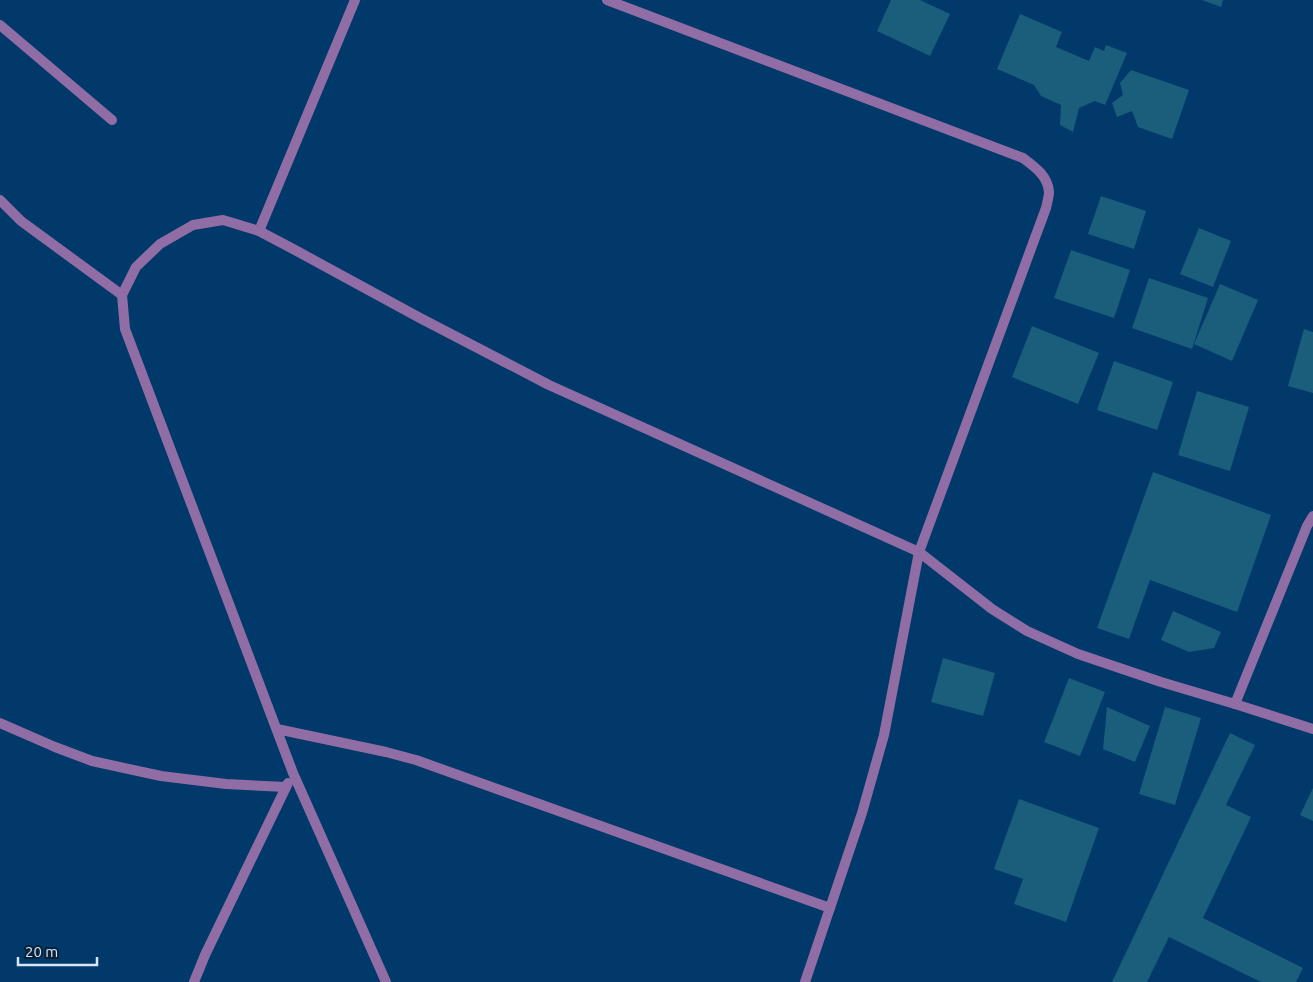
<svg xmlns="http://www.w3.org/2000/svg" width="1313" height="982" viewBox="0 0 1313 982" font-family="Ubuntu,sans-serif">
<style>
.building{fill:#1a5e7b}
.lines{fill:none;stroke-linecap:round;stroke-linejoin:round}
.street{stroke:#906ea5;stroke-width:10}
</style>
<rect width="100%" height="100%" fill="#00396a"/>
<!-- building -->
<g class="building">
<path d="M891 0H920L950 14 930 56 877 31Z"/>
<path d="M1202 0H1223L1221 7Z"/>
<path d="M1020 14 1062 32 1056 47 1089 61 1095 47 1104 51 1106 45 1127 53 1105 105 1095 101 1079 108 1073 132 1060 125 1061 105 1041 96 1034 85 997 69Z"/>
<path d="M1131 70 1189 90 1172 139 1138 127 1132 111 1117 117 1112 103 1123 95 1120 83Z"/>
<path d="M1101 196 1146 211 1134 249 1088 234Z"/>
<path d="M1199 228 1231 241 1213 287 1180 274Z"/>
<path d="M1071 250 1130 270 1114 318 1054 298Z"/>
<path d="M1149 278 1208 298 1192 349 1132 328Z"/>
<path d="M1220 284 1258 300 1232 361 1194 344Z"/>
<path d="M1032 326 1099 353 1078 404 1012 377Z"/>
<path d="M1304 329 1313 332V393L1288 386Z"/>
<path d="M1114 361 1173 382 1157 430 1097 410Z"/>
<path d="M1197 391 1249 407 1230 471 1178 455Z"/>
<path d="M1153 472 1271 515 1237 612 1150 580 1129 639 1097 628Z"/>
<path d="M1173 611 1221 632 1214 648 1189 652 1161 640Z"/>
<path d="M943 658 995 673 983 716 931 702Z"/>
<path d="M1069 678 1105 692 1080 756 1044 742Z"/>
<path d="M1107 707 1150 726 1135 762 1103 749Z"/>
<path d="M1165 707 1201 718 1175 805 1139 794Z"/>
<path d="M1230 733 1255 745 1226 805 1251 817 1203 918 1303 968 1296 982H1261L1169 937 1147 982H1112Z"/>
<path d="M1313 788V821L1300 815Z"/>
<path d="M1019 799 1099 828 1066 922 1014 904 1023 879 994 869Z"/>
</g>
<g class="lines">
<!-- street -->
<g class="street">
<path d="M607 0 1023 158C1035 167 1048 176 1049 192 1049 197 1047 203 1046 208L919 552 884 735 862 813 805 982"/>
<path d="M0 25 112 120"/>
<path d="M0 200 21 221 122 295"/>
<path d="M259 231 355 0"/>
<path d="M1235 704 1307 526 1313 516"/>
<path d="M0 723 55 747 92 761 161 776 226 784 286 787"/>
<path d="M277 729 386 752 416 760 830 908"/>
<path d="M194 982 205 955 288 783"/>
<path d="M386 982 293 773 125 329 122 295 136 267 160 244 193 225 223 220 259 231 295 250 420 318 549 385 919 552 992 609 1027 631 1078 654 1161 682 1235 704 1313 729"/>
</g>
</g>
<!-- scale -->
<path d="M18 957v8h79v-8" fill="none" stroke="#d7e7f9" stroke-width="2.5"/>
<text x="25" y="957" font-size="15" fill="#d7e7f9" stroke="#0b2137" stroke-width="4" paint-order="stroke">20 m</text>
</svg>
